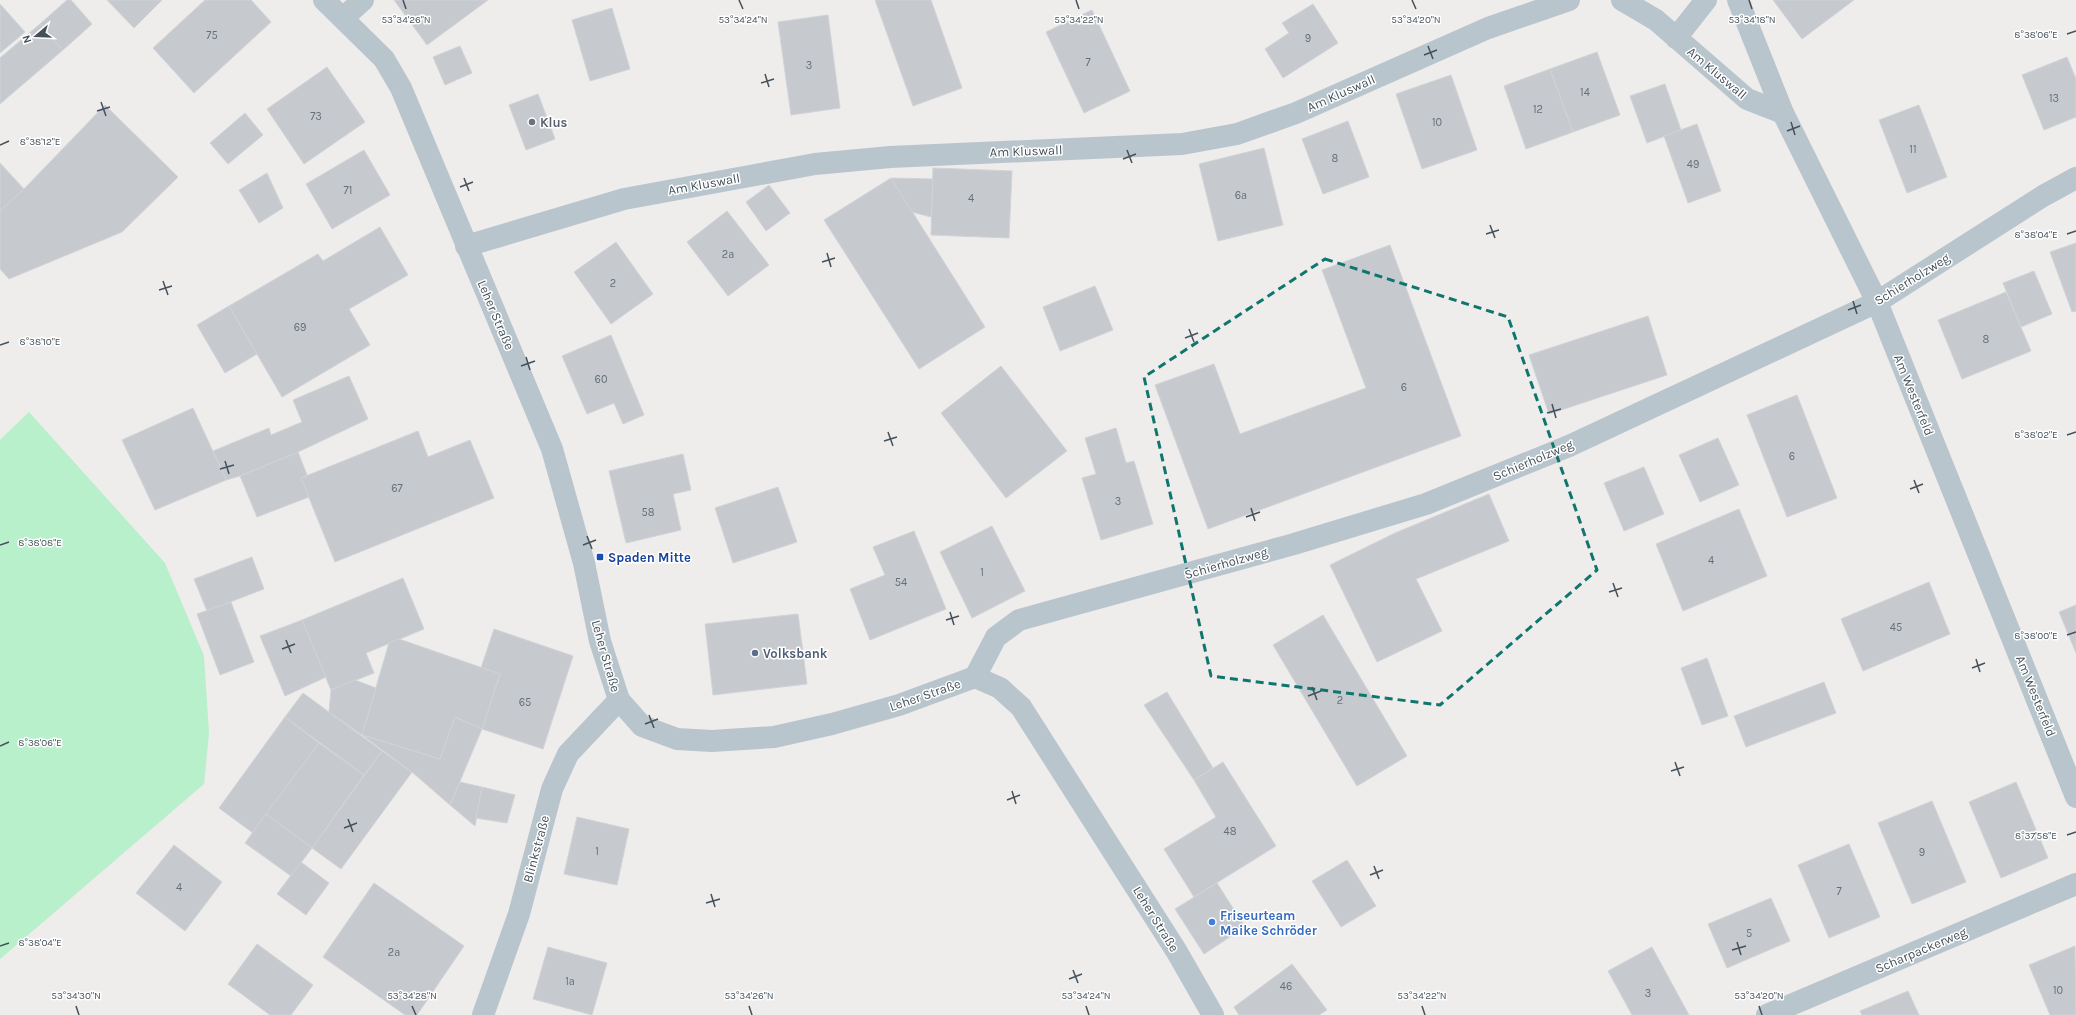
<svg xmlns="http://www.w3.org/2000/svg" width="2076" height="1015" viewBox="0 0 2076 1015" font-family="Karla,sans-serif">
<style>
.green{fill:#b7f0ca}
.building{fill:#c6cacf;stroke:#d0d3d8}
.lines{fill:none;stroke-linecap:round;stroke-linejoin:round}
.minor{stroke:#b9c5cd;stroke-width:22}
.marked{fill:none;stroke:#0f766e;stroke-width:3;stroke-dasharray:8 5;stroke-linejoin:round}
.ticks{fill:none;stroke:#44515a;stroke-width:1.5}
.worship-dot{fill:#6b7280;stroke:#fff;stroke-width:1.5}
.transit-dot{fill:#1a4fb4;stroke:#fff;stroke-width:1.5}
.service-dot{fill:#5c6f8a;stroke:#fff;stroke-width:1.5}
.shop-dot{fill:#3f7fe0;stroke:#fff;stroke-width:1.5}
.labels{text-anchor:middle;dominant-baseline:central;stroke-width:3;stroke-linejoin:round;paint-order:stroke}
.number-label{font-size:11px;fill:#646f77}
.street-label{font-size:13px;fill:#44515a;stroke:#fff}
.worship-label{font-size:13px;font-weight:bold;fill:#5b616d;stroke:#fff;text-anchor:start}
.transit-label{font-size:13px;font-weight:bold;fill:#164399;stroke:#fff;text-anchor:start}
.service-label{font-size:13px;font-weight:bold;fill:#4e5e75;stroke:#fff;text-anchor:start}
.shop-label{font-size:13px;font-weight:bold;fill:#366cbe;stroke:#fff;text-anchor:start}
.ticks-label{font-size:10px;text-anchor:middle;fill:#44515a;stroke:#fff;stroke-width:3;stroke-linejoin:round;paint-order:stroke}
</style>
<rect width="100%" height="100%" fill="#efecec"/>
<!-- green -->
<path class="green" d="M29 412 165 563 204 656 209 733 204 784 0 959V440Z"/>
<!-- building -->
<g class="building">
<path d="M67 0H71L92 24 63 50 40 24Z"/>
<path d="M107 0H162L134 28Z"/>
<path d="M205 0H251L271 22 194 93 153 48Z"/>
<path d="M394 0H488L427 45Z"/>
<path d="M875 0H931L962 88 913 106Z"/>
<path d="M1773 0H1854L1802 39Z"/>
<path d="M0 4 25 32 0 53Z"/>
<path d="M1313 4 1338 43 1283 78 1265 49 1289 33 1282 23Z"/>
<path d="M612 8 630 69 590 81 572 20Z"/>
<path d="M1092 10 1130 91 1084 113 1046 32Z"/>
<path d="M828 15 840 108 791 115 778 22Z"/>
<path d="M40 24 63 50 0 104V58Z"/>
<path d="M460 46 472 73 445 85 433 57Z"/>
<path d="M1597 52 1620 115 1573 132 1550 69Z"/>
<path d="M2067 57 2076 79V117L2044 130 2022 75Z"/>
<path d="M327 67 365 122 304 164 267 109Z"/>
<path d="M1550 69 1573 132 1526 149 1504 86Z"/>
<path d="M1451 75 1477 150 1422 169 1396 94Z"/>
<path d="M1665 84 1681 130 1647 143 1630 96Z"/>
<path d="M538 94 555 139 526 150 509 105Z"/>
<path d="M105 105 178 177 122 232 9 279 0 269V211L24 189Z"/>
<path d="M1919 105 1947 177 1907 193 1879 120Z"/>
<path d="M245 113 263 135 228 164 210 143Z"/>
<path d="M1348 121 1369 177 1323 194 1302 139Z"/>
<path d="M1697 124 1721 191 1688 203 1664 136Z"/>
<path d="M1264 148 1283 225 1218 241 1199 164Z"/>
<path d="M364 150 390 195 332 229 306 184Z"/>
<path d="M0 163 24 189 0 211Z"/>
<path d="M933 168 1012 171 1009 238 931 235Z"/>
<path d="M267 173 283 208 259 223 239 190Z"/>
<path d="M891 178 985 327 919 369 824 220Z"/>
<path d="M891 178 933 179 931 217 912 212Z"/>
<path d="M769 185 790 213 766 231 746 202Z"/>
<path d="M727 211 769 265 728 296 687 242Z"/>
<path d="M380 227 408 275 349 309 370 345 282 397 229 306 318 254 323 261Z"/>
<path d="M616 242 653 294 611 324 574 272Z"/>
<path d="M2076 243V311L2072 312 2050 252Z"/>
<path d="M1390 245 1461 436 1208 529 1155 385 1214 364 1240 434 1366 388 1322 270Z"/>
<path d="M2034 271 2052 314 2021 327 2003 283Z"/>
<path d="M1095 286 1113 330 1060 351 1043 307Z"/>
<path d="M2006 292 2031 351 1962 379 1938 320Z"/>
<path d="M229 306 257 354 225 373 197 325Z"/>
<path d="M1648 316 1667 375 1549 414 1529 355Z"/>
<path d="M611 335 644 415 623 424 614 403 587 414 562 356Z"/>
<path d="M1001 366 1067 451 1006 498 941 413Z"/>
<path d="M349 376 368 419 298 452 240 476 226 480 213 451 269 428 271 435 302 422 293 400Z"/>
<path d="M1797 395 1837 498 1787 517 1747 415Z"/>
<path d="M193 408 226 480 155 510 122 440Z"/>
<path d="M1116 428 1126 463 1134 461 1153 524 1101 540 1082 478 1096 474 1085 438Z"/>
<path d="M418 431 428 457 470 440 494 498 335 562 301 478Z"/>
<path d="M1718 438 1739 485 1700 502 1679 455Z"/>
<path d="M298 452 307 475 301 478 309 497 257 517 240 476Z"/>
<path d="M683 454 691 490 673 494 681 530 626 543 609 471Z"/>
<path d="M1644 467 1664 514 1624 531 1604 483Z"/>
<path d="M778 487 797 542 733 563 715 508Z"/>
<path d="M1489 494 1509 541 1416 579 1442 631 1377 662 1330 565 1395 533Z"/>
<path d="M1739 509 1767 576 1683 611 1656 544Z"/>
<path d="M992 526 1025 591 972 618 940 552Z"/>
<path d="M914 531 946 609 870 640 850 589 885 575 873 547Z"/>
<path d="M252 557 264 589 207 611 194 579Z"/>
<path d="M403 578 424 629 366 653 374 673 331 690 302 620Z"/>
<path d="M1929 582 1950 634 1863 671 1841 619Z"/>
<path d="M231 602 254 662 220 675 197 614Z"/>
<path d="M2076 605V653L2059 612Z"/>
<path d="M798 614 807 684 713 695 705 624Z"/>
<path d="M1323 615 1407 756 1357 786 1273 645Z"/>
<path d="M302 620 326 677 285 696 260 636Z"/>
<path d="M494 629 573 656 543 749 482 729 500 674 481 668Z"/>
<path d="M399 639 500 674 482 729 455 717 440 759 362 735 389 643Z"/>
<path d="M1707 658 1728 716 1702 725 1681 668Z"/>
<path d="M355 680 376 688 362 735 329 712 331 690Z"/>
<path d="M1824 682 1836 713 1746 747 1734 716Z"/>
<path d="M1167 692 1213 768 1194 780 1144 705Z"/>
<path d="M303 693 382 751 364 775 285 717Z"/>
<path d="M285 717 319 743 253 833 219 808Z"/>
<path d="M455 717 482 729 450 805 412 772 362 735 440 759Z"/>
<path d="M319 743 364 775 312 848 266 814Z"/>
<path d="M382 751 412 772 341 869 312 848Z"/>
<path d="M1223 762 1276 846 1194 897 1164 849 1216 817 1194 780Z"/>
<path d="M460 782 482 787 475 826 450 805Z"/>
<path d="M2016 782 2048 858 2001 878 1969 802Z"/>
<path d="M482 787 515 795 507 823 476 818Z"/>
<path d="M1932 801 1966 882 1912 904 1878 823Z"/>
<path d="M266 814 312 848 291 876 245 843Z"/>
<path d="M577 817 629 829 617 885 564 874Z"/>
<path d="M1849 844 1880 917 1829 938 1798 865Z"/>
<path d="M174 845 222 882 185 931 136 893Z"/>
<path d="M1347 860 1376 906 1341 927 1312 881Z"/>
<path d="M301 862 329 883 306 915 277 894Z"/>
<path d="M374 883 464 946 417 1015H405L323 957Z"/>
<path d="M1217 883 1245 927 1204 954 1175 909Z"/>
<path d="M1771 898 1790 941 1727 968 1708 924Z"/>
<path d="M257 944 313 985 291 1015H270L228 984Z"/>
<path d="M2075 946 2076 1015H2050L2029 965Z"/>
<path d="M548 947 607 963 592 1015 533 999Z"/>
<path d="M1652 947 1689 1015H1632L1608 971Z"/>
<path d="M1292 964 1327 1010 1319 1015H1239L1234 1007Z"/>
<path d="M1908 991 1919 1015H1862L1860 1011Z"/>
</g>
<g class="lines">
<!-- minor -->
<g class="minor">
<path d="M324 0 384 59 401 88 552 449 584 563 600 641 619 700 642 726 677 739 712 741 774 737 832 724 899 705 975 677 1000 688 1021 707 1177 952 1213 1015"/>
<path d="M1622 0 1656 20 1747 99 1783 113"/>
<path d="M1738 0 1783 113 1877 302 2076 797"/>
<path d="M343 18 363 0"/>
<path d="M1676 38 1706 0"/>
<path d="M466 246 624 199 815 164 890 157 1182 144 1237 134 1296 113 1488 28 1569 0"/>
<path d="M975 677 996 637 1019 620 1294 544 1426 504 1569 446 1877 302 2043 196 2076 178"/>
<path d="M483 1015 519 914 552 789 568 754 619 700"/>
<path d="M1767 1015 2076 884"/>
</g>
</g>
<!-- marked area -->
<path class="marked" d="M1325 259 1508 317 1597 570 1440 705 1211 676 1144 377Z"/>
<!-- ticks -->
<path class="ticks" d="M403 0 406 9M739 0 743 9M1076 0 1079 9M1412 0 1416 9M1749 0 1752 9M2067 34 2076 31M1428 46 1433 59M1424 55 1437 50M765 74 769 87M761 83 774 79M101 102 106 116M97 111 110 107M1791 122 1795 135M1787 131 1800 126M0 145 9 141M1127 150 1132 163M1123 159 1136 154M464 178 469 191M460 187 473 182M1490 225 1495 238M1486 234 1499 230M2067 234 2076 231M827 253 831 267M822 262 835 258M163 281 168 295M159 290 172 286M1853 301 1857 314M1848 310 1861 305M1189 329 1194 342M1185 338 1198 333M0 345 9 342M526 357 530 370M521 366 535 361M1552 404 1556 418M1547 413 1561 409M888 432 893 446M2067 435 2076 432M884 441 897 437M225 461 229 474M220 469 234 465M1914 480 1919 493M1910 489 1923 484M1251 508 1255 521M1246 517 1260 512M587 536 592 549M0 545 9 542M583 545 596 540M1613 583 1618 597M1609 592 1622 588M950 612 954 625M946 620 959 616M2067 635 2076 632M286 640 291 653M282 649 295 644M1976 659 1980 672M1972 668 1985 663M1312 687 1317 700M1308 696 1321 691M649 715 654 728M645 724 658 719M0 746 9 742M1675 762 1680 776M1671 771 1684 767M1012 791 1016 804M1007 800 1020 795M348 819 353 832M344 828 357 823M2067 835 2076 832M1374 866 1379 879M1370 875 1383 870M711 894 715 907M706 903 720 899M1737 942 1741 955M0 946 9 943M1732 950 1746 946M1073 970 1078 983M1069 979 1082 974M76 1006 79 1015M412 1006 416 1015M749 1006 752 1015M1086 1006 1089 1015M1422 1006 1425 1015M1759 1006 1762 1015"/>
<!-- markers -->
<circle class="worship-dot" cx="532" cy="122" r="4"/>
<rect class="transit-dot" x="596" y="553" width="8" height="8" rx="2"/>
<circle class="service-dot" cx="755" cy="653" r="4"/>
<circle class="shop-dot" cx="1212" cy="922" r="4"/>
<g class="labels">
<!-- number labels -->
<g class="number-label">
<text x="212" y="35">75</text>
<text x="1308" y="38">9</text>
<text x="1088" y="62">7</text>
<text x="809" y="65">3</text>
<text x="1585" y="92">14</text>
<text x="2054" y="98">13</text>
<text x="1538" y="109">12</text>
<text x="316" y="116">73</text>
<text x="1437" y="122">10</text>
<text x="1913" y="149">11</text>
<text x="1335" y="158">8</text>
<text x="1693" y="164">49</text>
<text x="348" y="190">71</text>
<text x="1241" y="195">6a</text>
<text x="971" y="198">4</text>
<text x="728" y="254">2a</text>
<text x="613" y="283">2</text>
<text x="300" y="327">69</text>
<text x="1986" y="339">8</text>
<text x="601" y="379">60</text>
<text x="1404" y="387">6</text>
<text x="1792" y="456">6</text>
<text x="397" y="488">67</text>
<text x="1118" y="501">3</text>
<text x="648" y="512">58</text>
<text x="1711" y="560">4</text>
<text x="982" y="572">1</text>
<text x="901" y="582">54</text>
<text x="1896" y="627">45</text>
<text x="1340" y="700">2</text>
<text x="525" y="702">65</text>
<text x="1230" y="831">48</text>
<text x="597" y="851">1</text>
<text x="1922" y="852">9</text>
<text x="179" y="887">4</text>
<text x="1839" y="891">7</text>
<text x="1749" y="933">5</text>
<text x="394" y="952">2a</text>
<text x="570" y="981">1a</text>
<text x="1286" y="986">46</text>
<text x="2058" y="990">10</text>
<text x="1648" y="993">3</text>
</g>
<!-- street labels -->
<g class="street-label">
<text transform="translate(1717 73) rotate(40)">Am Kluswall</text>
<text transform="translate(1341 93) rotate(-24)">Am Kluswall</text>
<text transform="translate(1026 151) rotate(-2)">Am Kluswall</text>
<text transform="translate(704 184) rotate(-10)">Am Kluswall</text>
<text transform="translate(1912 279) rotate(-32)">Schierholzweg</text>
<text transform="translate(496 315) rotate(67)">Leher Straße</text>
<text transform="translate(1914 395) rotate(68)">Am Westerfeld</text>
<text transform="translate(1533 460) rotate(-23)">Schierholzweg</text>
<text transform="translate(1226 563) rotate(-16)">Schierholzweg</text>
<text transform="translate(606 656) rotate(74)">Leher Straße</text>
<text transform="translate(925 695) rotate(-19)">Leher Straße</text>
<text transform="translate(2036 696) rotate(68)">Am Westerfeld</text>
<text transform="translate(536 849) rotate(-75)">Blinkstraße</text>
<text transform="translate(1156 919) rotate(58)">Leher Straße</text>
<text transform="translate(1921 950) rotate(-23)">Scharpackerweg</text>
</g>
<!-- worship labels -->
<g class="worship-label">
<text x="540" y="122">Klus</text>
</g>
<!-- transit labels -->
<g class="transit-label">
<text x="608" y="557">Spaden Mitte</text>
</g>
<!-- service labels -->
<g class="service-label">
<text x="763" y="653">Volksbank</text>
</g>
<!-- shop labels -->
<g class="shop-label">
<text x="1220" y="915">Friseurteam<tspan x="1220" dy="15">Maike Schröder</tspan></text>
</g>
</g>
<g class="ticks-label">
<text x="406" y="23">53°34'26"N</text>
<text x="743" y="23">53°34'24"N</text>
<text x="1079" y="23">53°34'22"N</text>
<text x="1416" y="23">53°34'20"N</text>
<text x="1752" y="23">53°34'18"N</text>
<text x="2036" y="38">8°38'06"E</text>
<text x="40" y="145">8°38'12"E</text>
<text x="2036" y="238">8°38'04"E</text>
<text x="40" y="345">8°38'10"E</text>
<text x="2036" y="438">8°38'02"E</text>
<text x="40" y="546">8°38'08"E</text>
<text x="2036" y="639">8°38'00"E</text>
<text x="40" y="746">8°38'06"E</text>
<text x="2036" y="839">8°37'58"E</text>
<text x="40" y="946">8°38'04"E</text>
<text x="76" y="999">53°34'30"N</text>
<text x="412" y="999">53°34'28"N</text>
<text x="749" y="999">53°34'26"N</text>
<text x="1086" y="999">53°34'24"N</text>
<text x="1422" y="999">53°34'22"N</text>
<text x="1759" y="999">53°34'20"N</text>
</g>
<!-- north arrow -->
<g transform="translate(36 36) rotate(251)" stroke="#ffffff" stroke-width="3" paint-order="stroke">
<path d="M0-3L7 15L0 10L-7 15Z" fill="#44515a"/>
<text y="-6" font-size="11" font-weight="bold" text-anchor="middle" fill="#44515a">N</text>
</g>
</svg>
